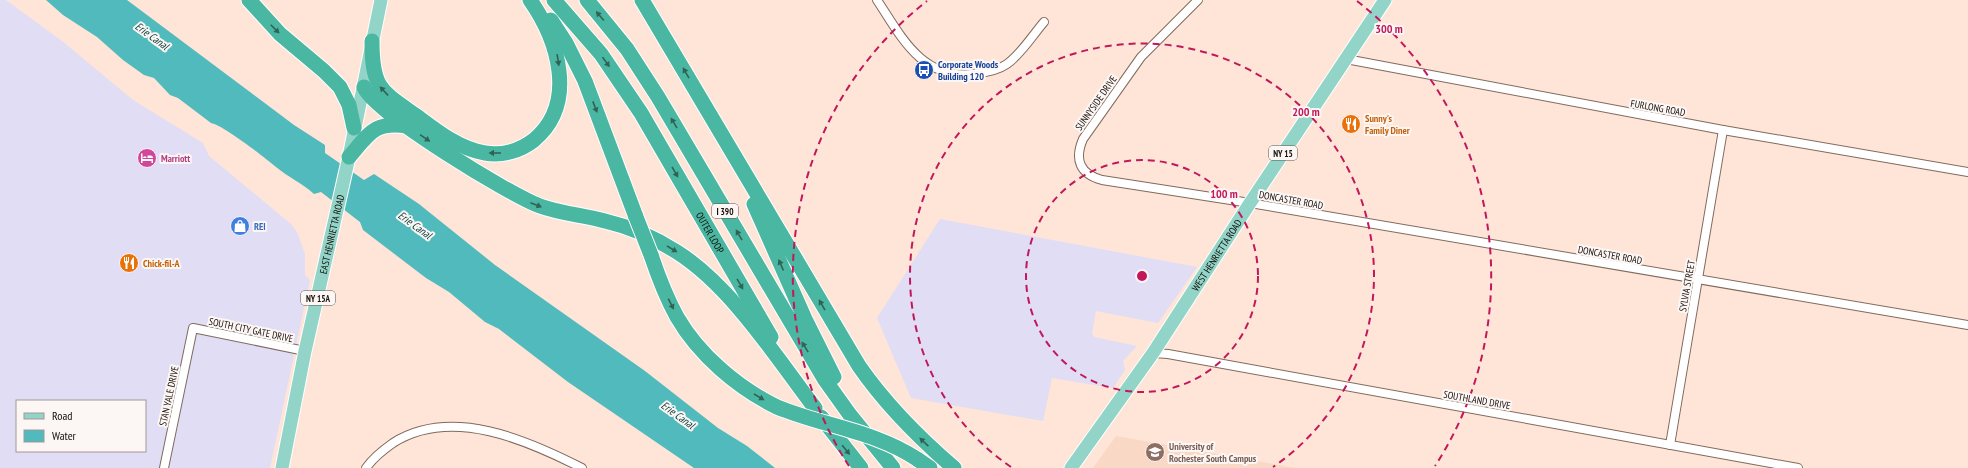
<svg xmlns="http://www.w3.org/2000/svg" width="1968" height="468" viewBox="0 0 1968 468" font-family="'PT Sans Narrow',sans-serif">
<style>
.commercial{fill:#e0ddf4;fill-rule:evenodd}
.built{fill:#f9d8c6}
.water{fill:#51babc}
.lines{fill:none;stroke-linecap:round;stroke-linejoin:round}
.street-casing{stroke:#806a5e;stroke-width:10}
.primary-casing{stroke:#fff;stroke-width:15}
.highway-casing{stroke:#fff;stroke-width:17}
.street{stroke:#fff;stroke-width:8}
.primary{stroke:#92d4c7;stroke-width:13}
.highway{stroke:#49b7a1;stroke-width:15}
.highway-bridge-casing{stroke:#fff;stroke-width:17;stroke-linecap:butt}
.highway-bridge{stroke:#49b7a1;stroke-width:15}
.oneway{fill:#306255}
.ring{fill:none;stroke:#c2185b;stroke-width:2;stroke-dasharray:7 5}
.labels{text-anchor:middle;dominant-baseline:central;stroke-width:4;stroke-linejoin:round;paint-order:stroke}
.shield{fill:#fcf6f4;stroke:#5b5450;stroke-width:1}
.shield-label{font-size:9px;font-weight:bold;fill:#160e09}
.transit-label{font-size:10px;font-weight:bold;fill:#164399;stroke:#fcf6f4;text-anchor:start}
.street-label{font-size:10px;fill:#160e09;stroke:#fcf6f4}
.food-label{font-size:10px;font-weight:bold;fill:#c56008;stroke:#fcf6f4;text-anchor:start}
.hotel-label{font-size:10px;font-weight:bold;fill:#b23c85;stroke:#fcf6f4;text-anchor:start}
.shop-label{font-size:10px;font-weight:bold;fill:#366cbe;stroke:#fcf6f4;text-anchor:start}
.education-label{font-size:10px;font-weight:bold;fill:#785e54;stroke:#fcf6f4;text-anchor:start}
.water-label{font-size:11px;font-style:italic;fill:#104142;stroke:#fcf6f4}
.centre{fill:#c2185b;stroke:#fcf6f4;stroke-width:2}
.ring-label{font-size:12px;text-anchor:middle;font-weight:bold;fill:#c2185b;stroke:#fcf6f4;stroke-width:4;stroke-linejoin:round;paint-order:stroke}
</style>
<rect width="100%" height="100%" fill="#fee5d7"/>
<!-- commercial -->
<g class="commercial">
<path d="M0 0H6L62 41 133 100 203 143 209 156 291 224 297 232 305 254V275L310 280 270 468H0ZM17 401H145V451H17Z"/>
<path d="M940 219 1197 267 1158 323 1096 311 1092 333 1094 337 1137 346 1123 361 1125 370 1113 388 1052 378 1043 421 911 398 877 318Z"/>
</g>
<!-- built -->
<path class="built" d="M1116 436 1296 468H1093Z"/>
<!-- water -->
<path class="water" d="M46 0H127L294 125 325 145V153L364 180 374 174 419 204 495 265 645 371 718 428 747 446 775 468H694L568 382 499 329 485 322 449 292 426 278 363 230 360 222 321 192 314 194C302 183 288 177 276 167 264 157 223 125 211 123L178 98 170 95 154 78 144 75 123 60 97 37 63 15Z"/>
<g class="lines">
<!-- street casing -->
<g class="street-casing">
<g id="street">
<path d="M877 0C901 36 921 79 972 74 985 73 997 71 1007 64 1022 53 1032 36 1044 22"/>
<path d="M1198 0 1141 57 1083 139C1074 160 1080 174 1102 180L1250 203 1968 325"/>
<path d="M1346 59 1723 130 1968 172"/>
<path d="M1153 353 1168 354 1798 468"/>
<path d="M1670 445 1723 130"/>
<path d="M164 468 193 328 305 351"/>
<path d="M366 468C373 458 383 450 393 443 451 406 527 440 582 468"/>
</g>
</g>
<!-- primary casing -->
<g class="primary-casing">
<g id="primary">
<path id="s1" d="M282 468 305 351 349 157 381 0"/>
<path id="s2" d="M1071 468 1153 353 1250 203 1385 0"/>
</g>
</g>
<!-- highway casing -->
<g class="highway-casing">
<g id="highway">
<path d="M249 0 280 34 324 71 340 87 349 105 354 128"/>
<path id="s3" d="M554 0 601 54 641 113 771 337"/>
<path d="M587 0 627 49 658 97 825 380 850 415 893 468"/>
<path d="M642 0 859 366C886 405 918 437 954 468"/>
<path d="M551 20 566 43 585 81 636 217"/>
<path d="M372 41C372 89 381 91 418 117 438 132 460 149 485 153 502 156 520 151 534 140 578 103 558 40 530 0"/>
<path d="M364 87C375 113 510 195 540 206 562 214 584 215 605 221 631 227 655 238 677 252 732 287 776 357 815 408"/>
<path d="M349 157C369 134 374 121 407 126"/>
<path d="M754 204 805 319 834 377"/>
<path d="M651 255C658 276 666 297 677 317 699 355 738 388 777 407"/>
<path d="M821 417 861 468"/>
<path d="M917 459 930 468"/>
</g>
</g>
<!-- street -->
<use href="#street" class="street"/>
<!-- primary -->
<use href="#primary" class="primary"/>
<!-- highway -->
<use href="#highway" class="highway"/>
<!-- highway-bridge casing -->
<g class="highway-bridge-casing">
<g id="highway-bridge">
<path d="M636 217 651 255"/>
<path d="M777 407C823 426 875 431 917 459"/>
</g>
</g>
<!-- highway-bridge -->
<use href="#highway-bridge" class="highway-bridge"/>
</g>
<!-- one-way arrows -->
<defs><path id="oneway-solid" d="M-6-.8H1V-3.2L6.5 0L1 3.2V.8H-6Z"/></defs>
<g class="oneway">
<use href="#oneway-solid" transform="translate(600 16) rotate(-130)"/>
<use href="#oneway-solid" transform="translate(275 29) rotate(45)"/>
<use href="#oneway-solid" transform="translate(558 60) rotate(81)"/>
<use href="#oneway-solid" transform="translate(606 62) rotate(54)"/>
<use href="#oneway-solid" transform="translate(686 73) rotate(-120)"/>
<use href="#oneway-solid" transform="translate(384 91) rotate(-133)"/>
<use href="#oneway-solid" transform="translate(595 107) rotate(69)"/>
<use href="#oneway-solid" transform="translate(674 123) rotate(-121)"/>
<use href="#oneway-solid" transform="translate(425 138) rotate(34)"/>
<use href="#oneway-solid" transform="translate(495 153) rotate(-180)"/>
<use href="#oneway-solid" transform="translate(675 172) rotate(60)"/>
<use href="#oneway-solid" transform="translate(536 205) rotate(21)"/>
<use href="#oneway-solid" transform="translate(739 235) rotate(-120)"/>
<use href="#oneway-solid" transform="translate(672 249) rotate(31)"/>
<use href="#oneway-solid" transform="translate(781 265) rotate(-114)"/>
<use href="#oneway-solid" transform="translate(740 284) rotate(60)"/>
<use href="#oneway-solid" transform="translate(671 304) rotate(63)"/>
<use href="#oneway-solid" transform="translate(822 305) rotate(-120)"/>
<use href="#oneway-solid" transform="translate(805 347) rotate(-122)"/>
<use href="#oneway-solid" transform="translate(759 397) rotate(31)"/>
<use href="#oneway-solid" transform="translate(924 442) rotate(-137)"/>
<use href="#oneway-solid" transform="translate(846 450) rotate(51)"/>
</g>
<!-- distance rings -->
<g class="ring">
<circle cx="1142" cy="276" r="116"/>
<path d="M1011 467A232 232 0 1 1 1273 467"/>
<path d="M849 466A349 349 0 0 1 927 1M1357 1A349 349 0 0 1 1435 466"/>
</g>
<!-- icons -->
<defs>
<g id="bus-disc" transform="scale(1)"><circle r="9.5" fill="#1a4fb4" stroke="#fcf6f4"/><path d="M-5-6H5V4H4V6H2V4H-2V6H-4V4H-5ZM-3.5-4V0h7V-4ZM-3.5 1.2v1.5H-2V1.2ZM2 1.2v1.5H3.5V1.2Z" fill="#fff"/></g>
<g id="restaurant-disc" transform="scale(1)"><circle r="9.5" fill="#e8710a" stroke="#fcf6f4"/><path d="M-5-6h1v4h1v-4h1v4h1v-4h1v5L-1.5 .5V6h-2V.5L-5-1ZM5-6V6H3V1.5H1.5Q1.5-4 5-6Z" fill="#fff"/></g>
<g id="hotel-disc" transform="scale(1)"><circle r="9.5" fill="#d1479c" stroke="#fcf6f4"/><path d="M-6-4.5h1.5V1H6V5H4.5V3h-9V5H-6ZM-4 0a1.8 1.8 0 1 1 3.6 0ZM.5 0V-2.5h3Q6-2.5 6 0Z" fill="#fff"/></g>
<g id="shop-disc" transform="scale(1)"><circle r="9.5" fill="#3f7fe0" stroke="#fcf6f4"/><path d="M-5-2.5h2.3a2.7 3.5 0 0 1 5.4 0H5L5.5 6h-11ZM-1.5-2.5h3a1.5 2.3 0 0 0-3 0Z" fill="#fff"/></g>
<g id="university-disc" transform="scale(1)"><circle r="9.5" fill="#8d6e63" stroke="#fcf6f4"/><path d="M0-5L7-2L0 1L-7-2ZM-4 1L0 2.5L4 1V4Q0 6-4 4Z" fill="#fff"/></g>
</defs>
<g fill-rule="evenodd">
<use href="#bus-disc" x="924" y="70"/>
<use href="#restaurant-disc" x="1351" y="124"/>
<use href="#hotel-disc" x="147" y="158"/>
<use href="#shop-disc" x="240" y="226"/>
<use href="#restaurant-disc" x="129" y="263"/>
<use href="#university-disc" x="1155" y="452"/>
</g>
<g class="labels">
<!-- shield labels -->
<g class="shield">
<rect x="1269" y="146" width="28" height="14" rx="3"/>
<rect x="712" y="204" width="26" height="14" rx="3"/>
<rect x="301" y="291" width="34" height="14" rx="3"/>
</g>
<g class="shield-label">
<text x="1283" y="153">NY 15</text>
<text x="725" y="211">I 390</text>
<text x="318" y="298">NY 15A</text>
</g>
<!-- transit labels -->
<g class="transit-label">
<text x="938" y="64">Corporate Woods<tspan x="938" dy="12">Building 120</tspan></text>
</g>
<!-- street labels -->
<g class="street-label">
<text transform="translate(1096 103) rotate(-55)">SUNNYSIDE DRIVE</text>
<text transform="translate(1658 108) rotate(10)">FURLONG ROAD</text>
<text transform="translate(1291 200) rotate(10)">DONCASTER ROAD</text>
<text stroke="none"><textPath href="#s3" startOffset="281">OUTER LOOP</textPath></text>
<text stroke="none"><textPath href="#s1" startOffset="239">EAST HENRIETTA ROAD</textPath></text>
<text stroke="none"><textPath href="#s2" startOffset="258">WEST HENRIETTA ROAD</textPath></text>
<text transform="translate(1610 255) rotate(10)">DONCASTER ROAD</text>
<text transform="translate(1687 286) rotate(-80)">SYLVIA STREET</text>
<text transform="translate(251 330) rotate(12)">SOUTH CITY GATE DRIVE</text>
<text transform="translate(169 396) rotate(-78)">STAN YALE DRIVE</text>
<text transform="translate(1477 400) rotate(10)">SOUTHLAND DRIVE</text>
</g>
<!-- food labels -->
<g class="food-label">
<text x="1365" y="118">Sunny's<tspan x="1365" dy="12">Family Diner</tspan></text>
<text x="143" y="263">Chick-fil-A</text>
</g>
<!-- hotel labels -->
<g class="hotel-label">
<text x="161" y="158">Marriott</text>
</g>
<!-- shop labels -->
<g class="shop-label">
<text x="254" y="226">REI</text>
</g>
<!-- education labels -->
<g class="education-label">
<text x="1169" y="446">University of<tspan x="1169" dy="12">Rochester South Campus</tspan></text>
</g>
<!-- water labels -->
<g class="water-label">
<text transform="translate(152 36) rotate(36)">Erie Canal</text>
<text transform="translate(415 225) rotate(36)">Erie Canal</text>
<text transform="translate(678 415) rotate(36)">Erie Canal</text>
</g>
</g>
<circle cx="1142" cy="276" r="6" class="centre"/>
<g class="ring-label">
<text x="1389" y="33">300 m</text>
<text x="1306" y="116">200 m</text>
<text x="1224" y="198">100 m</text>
</g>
<!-- legend -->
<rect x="16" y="400" width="130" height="52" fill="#fcf6f4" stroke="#a09996"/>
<rect x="24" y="413" width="20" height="6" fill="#92d4c7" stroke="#a09996"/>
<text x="52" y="420" font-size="12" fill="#160e09">Road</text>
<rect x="24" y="430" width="20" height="12" fill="#51babc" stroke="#a09996"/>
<text x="52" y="440" font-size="12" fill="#160e09">Water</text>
</svg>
